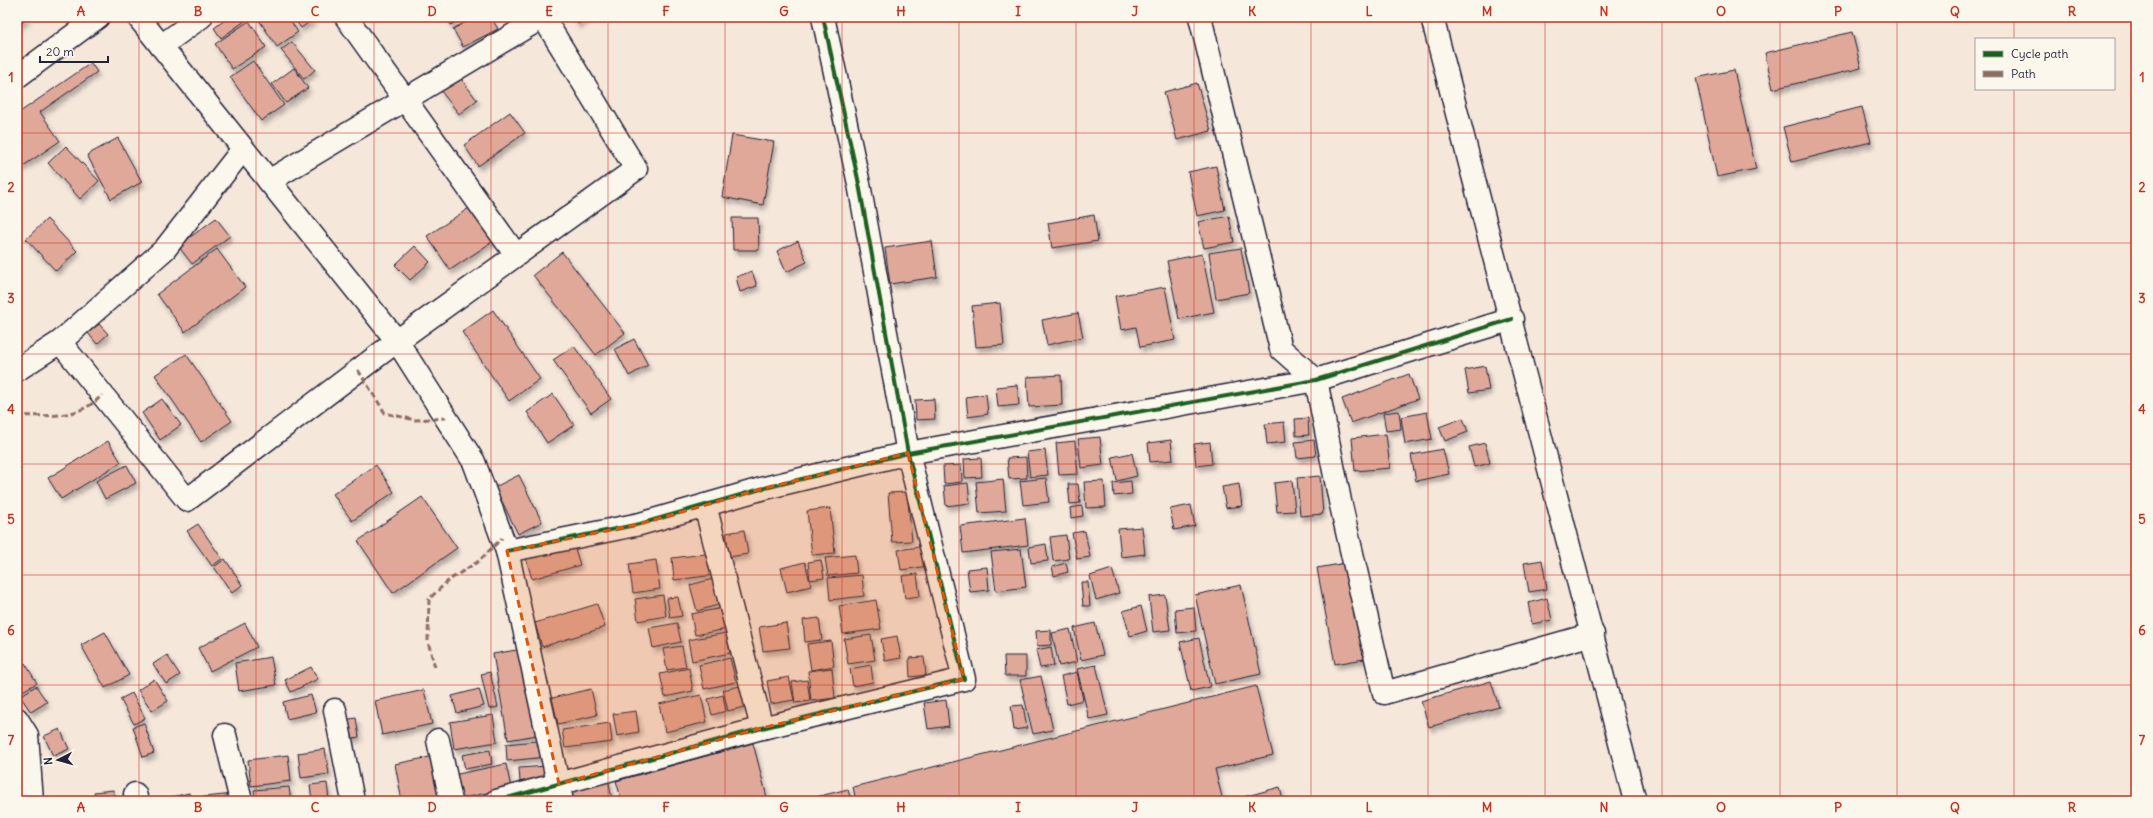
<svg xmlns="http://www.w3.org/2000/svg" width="2153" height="818" viewBox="0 0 2153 818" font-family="Delius,sans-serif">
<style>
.building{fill:#e0a898;stroke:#22223b;filter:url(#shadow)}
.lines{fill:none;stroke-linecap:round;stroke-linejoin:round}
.minor-casing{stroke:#22223b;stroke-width:25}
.minor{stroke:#fbf7ec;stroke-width:22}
.quiet{stroke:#8d6e63;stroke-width:3;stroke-dasharray:6 3;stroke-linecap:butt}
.cycleway-casing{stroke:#fbf7ec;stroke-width:6}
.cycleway{stroke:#1b5e20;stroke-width:4}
.marked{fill:#de560e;fill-opacity:0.2;stroke:#de560e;stroke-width:3;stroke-dasharray:8 5;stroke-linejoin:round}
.grid{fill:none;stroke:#c8321e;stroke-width:1;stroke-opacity:0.55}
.neatline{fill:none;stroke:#c8321e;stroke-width:1.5}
.grid-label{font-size:13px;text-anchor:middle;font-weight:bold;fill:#c8321e}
</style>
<defs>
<filter id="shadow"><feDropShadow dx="2.5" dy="4.5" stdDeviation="2" flood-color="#0004"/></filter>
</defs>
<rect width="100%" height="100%" fill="#f6e7db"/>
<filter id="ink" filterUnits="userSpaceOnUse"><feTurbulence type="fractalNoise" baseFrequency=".025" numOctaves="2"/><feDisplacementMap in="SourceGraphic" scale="8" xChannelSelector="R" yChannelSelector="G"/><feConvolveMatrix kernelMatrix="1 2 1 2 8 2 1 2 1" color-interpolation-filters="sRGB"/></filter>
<g filter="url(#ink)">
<!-- building -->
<g class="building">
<path d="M17 17H28V18L17 26Z"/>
<path d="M229 17 249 18 221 38 214 28Z"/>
<path d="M257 17H288L298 32 277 47Z"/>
<path d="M293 17H316L301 28Z"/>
<path d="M446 17H462L451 25Z"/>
<path d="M475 17H491L498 29 463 47 453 29Z"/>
<path d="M573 17H590L578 24Z"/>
<path d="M249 21 266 47 232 69 215 44Z"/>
<path d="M1852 32 1861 68 1773 89 1765 53Z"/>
<path d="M292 42 315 70 304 79 281 50Z"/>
<path d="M253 61 284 105 261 121 230 77Z"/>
<path d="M91 63 97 72 40 112 60 141 17 170V126L21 123 17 114Z"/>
<path d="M294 68 308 88 286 103 272 84Z"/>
<path d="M1734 70 1756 169 1717 177 1696 78Z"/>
<path d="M459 76 477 100 459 114 440 90Z"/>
<path d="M1197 83 1211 131 1177 140 1164 92Z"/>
<path d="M1862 107 1871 142 1792 162 1783 127Z"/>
<path d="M510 112 525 133 478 166 464 145Z"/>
<path d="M732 135 774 142 763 205 722 197Z"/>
<path d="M118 138 142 182 111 199 87 155Z"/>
<path d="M66 146 99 181 80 199 48 163Z"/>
<path d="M1216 166 1225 210 1197 216 1188 172Z"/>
<path d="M472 206 495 240 450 270 427 236Z"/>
<path d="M1094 215 1098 241 1052 248 1048 223Z"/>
<path d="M1229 216 1234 242 1204 248 1198 222Z"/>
<path d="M216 218 230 236 192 264 178 246Z"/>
<path d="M732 218H758L759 250H733Z"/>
<path d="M47 219 77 251 56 271 26 239Z"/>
<path d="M798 241 807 262 786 272 777 251Z"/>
<path d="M932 241 937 277 890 284 885 248Z"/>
<path d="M415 246 430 262 410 280 395 265Z"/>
<path d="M1241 248 1249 293 1216 299 1209 253Z"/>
<path d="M217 249 245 287 185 332 157 294Z"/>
<path d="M562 252 625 333 596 355 533 275Z"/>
<path d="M1202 254 1214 312 1179 319 1167 261Z"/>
<path d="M752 271 757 286 740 292 736 277Z"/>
<path d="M1165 287 1175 340 1140 347 1136 327 1121 330 1115 296Z"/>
<path d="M1000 303 1004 345 976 347 972 306Z"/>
<path d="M493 310 540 379 509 401 462 332Z"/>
<path d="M1078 313 1083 337 1047 345 1042 320Z"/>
<path d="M99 324 108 334 97 344 88 333Z"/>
<path d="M634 339 648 365 629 376 615 349Z"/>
<path d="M574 346 611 399 591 413 553 360Z"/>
<path d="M186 354 232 421 201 442 155 375Z"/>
<path d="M1485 366 1489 390 1469 393 1465 370Z"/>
<path d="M1409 374 1418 399 1351 423 1342 399Z"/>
<path d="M1061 375 1062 405 1029 407 1027 377Z"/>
<path d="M1017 385 1019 405 998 407 996 387Z"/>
<path d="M553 394 574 425 547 443 527 412Z"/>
<path d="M986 394 988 414 968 417 966 397Z"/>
<path d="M162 399 181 425 160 440 142 413Z"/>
<path d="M934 399 935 419 916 420 915 400Z"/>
<path d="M1399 411 1401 429 1386 431 1383 413Z"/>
<path d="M1427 412 1432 439 1405 444 1401 417Z"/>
<path d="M1308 418 1309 435 1296 436 1295 419Z"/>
<path d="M1463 418 1468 432 1445 441 1439 427Z"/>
<path d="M1284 422 1286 442 1267 444 1265 424Z"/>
<path d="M1386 434 1390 468 1355 471 1352 438Z"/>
<path d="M1100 437 1103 465 1081 468 1078 439Z"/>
<path d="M1171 440 1173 460 1150 462 1148 443Z"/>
<path d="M1314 440 1316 456 1297 458 1295 442Z"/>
<path d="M108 441 121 462 61 499 48 478Z"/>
<path d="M1075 441 1078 474 1059 475 1056 443Z"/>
<path d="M1210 442 1212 464 1196 466 1194 444Z"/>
<path d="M1485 443 1490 463 1474 467 1469 447Z"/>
<path d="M1443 449 1449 474 1416 481 1411 455Z"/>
<path d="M1045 450 1048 475 1030 477 1027 452Z"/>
<path d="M1132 453 1137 476 1117 481 1112 457Z"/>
<path d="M1026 457 1027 478 1009 479 1007 458Z"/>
<path d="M981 458 982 477 965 478 964 459Z"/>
<path d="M127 465 136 483 105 499 96 481Z"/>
<path d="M376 465 394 492 352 521 333 494Z"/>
<path d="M961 465 962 482 944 484 943 466Z"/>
<path d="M519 475 542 522 518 534 495 487Z"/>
<path d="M1320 476 1323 514 1300 516 1297 478Z"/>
<path d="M1046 478 1049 502 1023 505 1020 481Z"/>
<path d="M1003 479 1006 511 979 513 976 482Z"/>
<path d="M1104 481 1106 507 1086 508 1084 482Z"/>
<path d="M1131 481 1132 494 1114 496 1113 483Z"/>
<path d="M1292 481 1295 511 1277 512 1274 483Z"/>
<path d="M968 483 970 503 946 506 944 486Z"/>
<path d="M1068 484H1078L1080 503 1070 504Z"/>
<path d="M1239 484 1242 506 1226 508 1222 487Z"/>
<path d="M907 492 912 541 892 542 888 493Z"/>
<path d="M422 497 457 548 393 593 358 541Z"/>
<path d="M1191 505 1195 526 1174 530 1170 509Z"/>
<path d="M1082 506 1083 516 1071 518 1070 508Z"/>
<path d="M830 508 835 553 812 555 807 511Z"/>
<path d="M1025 518 1028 545 963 553 960 526Z"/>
<path d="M198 524 222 559 212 566 187 531Z"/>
<path d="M1142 527 1145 554 1121 557 1118 529Z"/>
<path d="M744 530 748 554 729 557 726 533Z"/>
<path d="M1085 531 1090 557 1077 559 1072 533Z"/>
<path d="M1066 535 1069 559 1053 561 1050 537Z"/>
<path d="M573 542 580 565 532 579 525 555Z"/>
<path d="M1046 544 1048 561 1031 563 1029 547Z"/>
<path d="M925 546 928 566 901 570 898 550Z"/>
<path d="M1021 549 1026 587 996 591 991 552Z"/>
<path d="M713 553 715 575 674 580 672 558Z"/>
<path d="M855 555 857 573 828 576 825 558Z"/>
<path d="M225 559 242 585 232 593 214 567Z"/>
<path d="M656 560 660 589 633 593 629 564Z"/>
<path d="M821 560 824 578 810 580 808 562Z"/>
<path d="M1542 560 1547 589 1529 592 1524 563Z"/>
<path d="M805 562 811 586 787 592 781 568Z"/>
<path d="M1066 563 1068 572 1054 576 1052 567Z"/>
<path d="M1346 563 1364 659 1335 664 1317 568Z"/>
<path d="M987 567 989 590 970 592 967 569Z"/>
<path d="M1112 569 1119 593 1096 600 1090 576Z"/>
<path d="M917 574 920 596 905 598 902 576Z"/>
<path d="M862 575 864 596 830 600 828 578Z"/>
<path d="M713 579 721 604 697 611 690 585Z"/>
<path d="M1081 582H1088L1090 606H1083Z"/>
<path d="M1241 585 1261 674 1215 684 1195 595Z"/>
<path d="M663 595 666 616 638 621 635 599Z"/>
<path d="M1165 595 1170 630 1153 632 1149 597Z"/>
<path d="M678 597 682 616 670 618 667 598Z"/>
<path d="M1547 598 1552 620 1532 624 1528 603Z"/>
<path d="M876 600 881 629 843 634 839 606Z"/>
<path d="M597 604 605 627 542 647 535 623Z"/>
<path d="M1141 606 1147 631 1130 636 1123 611Z"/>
<path d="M1194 607 1196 631 1177 633 1175 609Z"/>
<path d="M723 608 727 629 695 635 691 614Z"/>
<path d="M819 618 822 640 805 642 803 620Z"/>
<path d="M245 623 257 647 210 671 198 648Z"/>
<path d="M677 623 681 642 653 648 649 628Z"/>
<path d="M786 623 790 648 763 651 759 627Z"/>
<path d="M1095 623 1103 655 1081 660 1074 628Z"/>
<path d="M1070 629 1077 662 1059 666 1052 633Z"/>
<path d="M1051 630V645L1037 646 1036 631Z"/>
<path d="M105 632 129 675 105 688 81 645Z"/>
<path d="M726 633 730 653 692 661 688 640Z"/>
<path d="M871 635 875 660 848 664 844 639Z"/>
<path d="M897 636 901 658 885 661 881 639Z"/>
<path d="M1199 638 1210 687 1191 691 1180 642Z"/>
<path d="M831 641 834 666 811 670 807 644Z"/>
<path d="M682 646 686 667 667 670 663 649Z"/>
<path d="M1051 647 1054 666 1040 668 1036 650Z"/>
<path d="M522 649 537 735 508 740 493 654Z"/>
<path d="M167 655 180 675 166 684 153 664Z"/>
<path d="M1004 656H1026V676H1005Z"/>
<path d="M271 657 276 685 239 691 235 663Z"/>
<path d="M924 657 926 675 910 677 909 658Z"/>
<path d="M730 658 736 682 704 689 699 665Z"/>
<path d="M25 663 37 683 17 694V667Z"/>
<path d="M871 665 873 682 853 686 850 669Z"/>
<path d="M1096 665 1108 715 1089 719 1077 669Z"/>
<path d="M311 667 318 679 291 692 285 680Z"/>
<path d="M689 668 693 691 665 697 660 674Z"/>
<path d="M832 668 835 698 811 701 808 671Z"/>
<path d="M490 672 498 707 489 709 481 674Z"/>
<path d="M1077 672 1083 700 1067 704 1061 676Z"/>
<path d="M1041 676 1053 730 1033 734 1020 680Z"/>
<path d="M789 677 794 700 771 704 767 681Z"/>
<path d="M154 679 168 701 152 711 138 690Z"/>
<path d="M807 680 810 701 795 703 792 682Z"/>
<path d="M1491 681 1499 707 1429 727 1421 701Z"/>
<path d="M744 685 748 706 728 711 723 690Z"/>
<path d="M36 686 47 702 31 712 20 696Z"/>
<path d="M1256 686 1273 755 1215 769 1223 801H856L853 787Z"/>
<path d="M479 689 484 706 457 713 452 696Z"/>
<path d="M591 689 597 715 558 724 552 698Z"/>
<path d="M424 690 432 724 382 735 375 701Z"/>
<path d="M132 693 145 718 134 724 120 699Z"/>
<path d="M311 695 316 712 287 719 283 702Z"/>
<path d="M701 695 707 722 665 732 659 704Z"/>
<path d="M723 695 726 711 712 715 708 699Z"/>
<path d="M946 700 949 726 928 729 924 703Z"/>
<path d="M1023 705 1027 728 1014 730 1011 706Z"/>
<path d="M636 711 639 732 617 736 613 714Z"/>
<path d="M493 715 497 742 454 749 450 722Z"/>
<path d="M356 718 359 737 348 739 344 720Z"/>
<path d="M144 723 154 753 143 757 133 727Z"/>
<path d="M610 723 612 742 565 748 562 730Z"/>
<path d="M60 729 69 749 53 756 44 736Z"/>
<path d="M546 740 547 757 507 761 506 744Z"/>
<path d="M753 743 768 801H622L616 781Z"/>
<path d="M325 749 329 774 301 778 298 753Z"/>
<path d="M490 750 492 764 465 769 462 755Z"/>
<path d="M288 755 291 781 251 786 248 760Z"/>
<path d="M435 756 443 801H402L395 764Z"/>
<path d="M506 764 511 788 458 799 453 775Z"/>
<path d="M547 766 548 780 520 782 519 768Z"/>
<path d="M608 777 612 801H571L568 783Z"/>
<path d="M327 783 329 800 312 801 310 785Z"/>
<path d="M289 787 291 801H255L254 790Z"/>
<path d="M1280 787 1283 801H1229Z"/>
<path d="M848 789 851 801H800Z"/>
<path d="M113 790 115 801H96L94 792Z"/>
<path d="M189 793 191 801H155Z"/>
<path d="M233 794 234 801H196V798Z"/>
</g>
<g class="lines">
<!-- minor casing -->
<g class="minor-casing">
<g id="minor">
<path d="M138 17 397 341 474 462 507 551 562 801"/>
<path d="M346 17 516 255"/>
<path d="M1200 17 1281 349 1316 380 1340 501 1384 693 1593 634"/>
<path d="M1432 17 1635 801"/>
<path d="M161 46 201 17"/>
<path d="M17 77 98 17"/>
<path d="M269 181 543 17"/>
<path d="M60 342 187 500 397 341 636 169 543 17"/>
<path d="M17 370 60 342 165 249 243 149"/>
<path d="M705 505 762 728"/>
<path d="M507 551 640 524 761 489 908 453 1316 380 1512 319"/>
<path d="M335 710 353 801"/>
<path d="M17 719 27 735 32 801"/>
<path d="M225 735 241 801"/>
<path d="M438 740 451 801"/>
<path d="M135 794 137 801"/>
<path d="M496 801 762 728 964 679 908 453 859 184 823 17"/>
</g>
</g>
<!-- minor -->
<use href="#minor" class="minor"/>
<!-- quiet -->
<g class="quiet">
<path d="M358 370 385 413 415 420 446 418"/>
<path d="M17 416C48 415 79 420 102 395"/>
<path d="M435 667 428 642 429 599 449 580 479 561 502 538"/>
</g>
<!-- cycleway casing -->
<g class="cycleway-casing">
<g id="cycleway">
<path d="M507 551 640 524 761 489 908 453 1316 380 1512 319"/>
<path d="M496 801 762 728 964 679 908 453 859 184 823 17"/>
</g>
</g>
<!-- cycleway -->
<use href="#cycleway" class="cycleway"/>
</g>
</g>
<!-- marked area -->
<path class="marked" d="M908 453 964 679 762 728 559 784 507 551 640 524 761 489Z"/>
<!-- grid -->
<path class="grid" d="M139 17V801M256 17V801M374 17V801M491 17V801M608 17V801M725 17V801M842 17V801M959 17V801M1076 17V801M1194 17V801M1311 17V801M1428 17V801M1545 17V801M1662 17V801M1780 17V801M1897 17V801M2014 17V39M2014 89V801M17 133H2136M17 243H2136M17 354H2136M17 464H2136M17 575H2136M17 685H2136"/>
<!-- margin -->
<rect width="2153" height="818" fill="none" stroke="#fbf7ec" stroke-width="44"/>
<!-- legend -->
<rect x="1975" y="38" width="140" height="52" fill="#fbf7ec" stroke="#a4a2a5"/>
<rect x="1983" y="51" width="20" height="6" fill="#1b5e20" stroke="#a4a2a5"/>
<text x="2011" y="58" font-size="12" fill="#22223b">Cycle path</text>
<rect x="1983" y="71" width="20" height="6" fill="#8d6e63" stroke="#a4a2a5"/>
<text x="2011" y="78" font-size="12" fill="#22223b">Path</text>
<!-- north arrow -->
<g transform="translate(58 760) rotate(264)" stroke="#fbf7ec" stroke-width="3" paint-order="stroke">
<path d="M0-3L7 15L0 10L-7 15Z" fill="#22223b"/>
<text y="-6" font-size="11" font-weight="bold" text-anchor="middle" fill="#22223b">N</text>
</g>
<!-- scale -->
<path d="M40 56v6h68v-6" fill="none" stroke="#22223b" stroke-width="2"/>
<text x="46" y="56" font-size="12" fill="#22223b" stroke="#fbf7ec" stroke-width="3" paint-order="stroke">20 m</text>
<rect x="22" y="22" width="2109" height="774" class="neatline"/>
<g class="grid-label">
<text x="81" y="16">A</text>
<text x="198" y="16">B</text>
<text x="315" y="16">C</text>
<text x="432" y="16">D</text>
<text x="549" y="16">E</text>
<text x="666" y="16">F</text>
<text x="784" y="16">G</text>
<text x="901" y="16">H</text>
<text x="1018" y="16">I</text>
<text x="1135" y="16">J</text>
<text x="1252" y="16">K</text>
<text x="1369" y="16">L</text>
<text x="1487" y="16">M</text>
<text x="1604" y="16">N</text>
<text x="1721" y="16">O</text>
<text x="1838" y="16">P</text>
<text x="1955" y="16">Q</text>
<text x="2072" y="16">R</text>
<text x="11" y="82">1</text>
<text x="2142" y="82">1</text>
<text x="11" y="192">2</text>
<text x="2142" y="192">2</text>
<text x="11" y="303">3</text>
<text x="2142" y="303">3</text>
<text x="11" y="414">4</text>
<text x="2142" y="414">4</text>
<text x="11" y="524">5</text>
<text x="2142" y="524">5</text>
<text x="11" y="635">6</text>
<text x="2142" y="635">6</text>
<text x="11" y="745">7</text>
<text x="2142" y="745">7</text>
<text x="81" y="812">A</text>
<text x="198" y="812">B</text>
<text x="315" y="812">C</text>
<text x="432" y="812">D</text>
<text x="549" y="812">E</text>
<text x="666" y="812">F</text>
<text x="784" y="812">G</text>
<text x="901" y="812">H</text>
<text x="1018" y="812">I</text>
<text x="1135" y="812">J</text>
<text x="1252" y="812">K</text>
<text x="1369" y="812">L</text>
<text x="1487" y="812">M</text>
<text x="1604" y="812">N</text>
<text x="1721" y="812">O</text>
<text x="1838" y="812">P</text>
<text x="1955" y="812">Q</text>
<text x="2072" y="812">R</text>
</g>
</svg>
